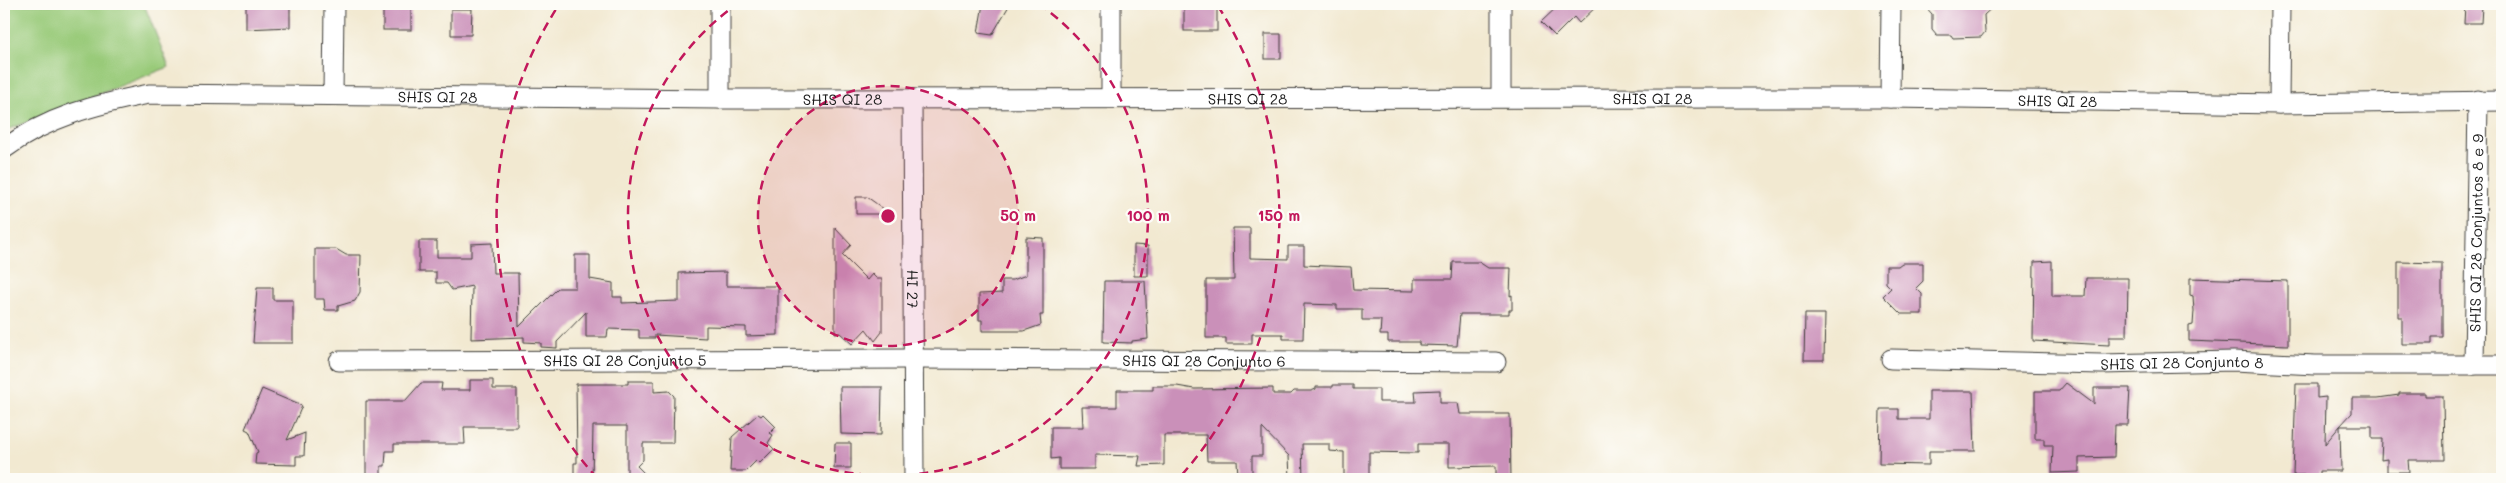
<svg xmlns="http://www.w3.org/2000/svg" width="2506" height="483" viewBox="0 0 2506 483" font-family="Mali,sans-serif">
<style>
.green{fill:#99ca79;stroke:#5a734a}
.building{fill:#ca90b9}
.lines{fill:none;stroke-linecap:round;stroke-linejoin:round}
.street-casing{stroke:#3c3b37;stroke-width:21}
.street{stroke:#fff;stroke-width:19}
.ring{fill:none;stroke:#c2185b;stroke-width:2.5;stroke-dasharray:9 6}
.labels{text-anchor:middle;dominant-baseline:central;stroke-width:4.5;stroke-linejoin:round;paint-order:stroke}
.street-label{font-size:15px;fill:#1c1c1c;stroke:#fdfcf7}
.centre{fill:#c2185b;stroke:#fdfcf7;stroke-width:2.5}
.ring-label{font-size:15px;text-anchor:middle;font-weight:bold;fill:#c2185b;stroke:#fdfcf7;stroke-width:4.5;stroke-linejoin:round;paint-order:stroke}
</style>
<rect width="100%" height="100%" fill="#fdfcf7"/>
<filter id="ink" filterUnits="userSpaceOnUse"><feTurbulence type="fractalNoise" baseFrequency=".02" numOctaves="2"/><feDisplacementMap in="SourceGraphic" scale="10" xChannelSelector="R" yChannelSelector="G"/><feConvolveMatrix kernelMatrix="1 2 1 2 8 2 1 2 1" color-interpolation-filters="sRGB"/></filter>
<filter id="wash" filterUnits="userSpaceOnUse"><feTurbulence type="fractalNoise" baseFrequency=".0096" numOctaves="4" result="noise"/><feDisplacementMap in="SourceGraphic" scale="20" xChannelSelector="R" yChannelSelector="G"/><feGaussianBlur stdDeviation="1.12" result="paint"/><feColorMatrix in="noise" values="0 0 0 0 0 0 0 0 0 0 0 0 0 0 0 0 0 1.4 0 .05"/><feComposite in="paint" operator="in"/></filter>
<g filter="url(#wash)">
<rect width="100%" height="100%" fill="#f2e9d1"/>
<!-- green -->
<path class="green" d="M4 4H144L169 67 4 131Z"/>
<g id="blocks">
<!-- building -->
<g class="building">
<path d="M246 4H290V27L246 29Z"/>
<rect x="383" y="4" width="28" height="26"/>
<path d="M983 4H1010L992 35 978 33Z"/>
<rect x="1184" y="4" width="33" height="27"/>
<path d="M1560 4H1599L1579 23 1574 17 1555 36 1541 22Z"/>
<path d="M1923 4H1996L1984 15 1985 32 1981 37 1953 38 1951 35H1937L1932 29V14Z"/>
<path d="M2465 5 2482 6 2481 23H2464Z"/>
<path d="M451 9H472L471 35H451Z"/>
<rect x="1265" y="34" width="16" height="25"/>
<path d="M856 197H867L891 214H856Z"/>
<path d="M835 228 851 245 842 255 867 280 872 274 877 279H882V332L875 341 866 329 852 344 840 333H835Z"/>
<path d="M1233 228H1250V258L1288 259V246H1304V265L1351 267 1353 290 1414 291V279H1452L1453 262H1479L1488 268H1511L1510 296 1512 295V310H1509V314H1460L1457 346 1419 345V342H1388V335H1380L1381 320H1362V309H1337V305L1304 304 1303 339H1283V334H1252V344H1226V338H1206V280H1234Z"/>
<path d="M1026 237 1043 238V315H1040L1041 325 1024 331H982V320H979V294L1002 293V280H1013L1026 275Z"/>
<path d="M419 241H437V257H471V244L492 243 493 273H518L519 327 558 288H575V255H590V279L613 283V297H622V303L679 301V273L726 272V286H778V335L746 336V327L706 326V338L655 335V338H639V330L608 329 607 337H586V312L557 342V348L541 347V343L524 342V337L471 339 472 286 452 290 447 283H436V272H419Z"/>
<path d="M1134 245 1148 246V276H1134Z"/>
<path d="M315 249H336L346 255H361L360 292 355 301 338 306V310H325L324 299H315Z"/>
<path d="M2052 261V296H2085L2086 278H2128L2127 337H2109V345L2033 341 2034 262Z"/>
<path d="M2398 262 2442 263V337H2432V344H2402V317H2398Z"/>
<path d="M1902 263H1923V281L1916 288 1922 294V314H1901L1883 296 1891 288 1886 283V266H1898Z"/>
<path d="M2190 278 2288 281V345L2189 341V326L2193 325 2194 311 2193 296 2190 295Z"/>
<path d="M1104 281H1145L1148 339 1132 341V343L1103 342Z"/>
<path d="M257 288H273V300H293V343H253Z"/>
<path d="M1805 314H1825L1824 360H1804Z"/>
<path d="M470 380H493V389H517V427H464L465 444H394V451H386L385 466H381V479H366V401H405L421 383H442L441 390H470Z"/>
<path d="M628 381H654V392L669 391 674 396 673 443H643V460L637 466 650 479H627V426H593L592 479H574V463H577L576 384H628Z"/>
<path d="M2066 383 2094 404V388H2130L2128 425H2115L2114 457 2079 458V472L2052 473 2053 445H2044V439H2035V391H2059Z"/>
<path d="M2296 384H2317V398L2326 397 2325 444 2340 426 2341 471H2319V475H2293Z"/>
<path d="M1333 385H1353V389H1379V402H1416L1415 391 1440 390V403H1458L1460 414H1510L1511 479H1496V466L1449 467V444H1418V453L1369 452V479H1344V452L1329 451V444H1302L1303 479H1290L1289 456 1262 428V456H1252V474L1238 475 1237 461H1207L1206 435H1164V465L1138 466 1140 456 1095 455V469H1059V458L1051 459V427H1083L1082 407H1117V390H1153V386H1177L1194 389 1273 388V394H1291L1294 391H1311L1316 389V387H1333Z"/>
<path d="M840 387H882L881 435 841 434Z"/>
<path d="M262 389 302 406 287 440 305 433 304 456H296V465L255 464 256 453 258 452 249 431 245 429Z"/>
<path d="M1929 391H1973L1975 451H1929V465L1879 464 1880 409H1899V419H1929Z"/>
<path d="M2399 393H2425V396H2443L2444 460H2408L2409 472H2387V459L2381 460 2382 439H2372V426H2340L2352 413V398H2378L2399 395Z"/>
<path d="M758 414 761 416 763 414 776 427 770 433 773 435 768 443 774 449 760 463 757 460 746 471H730L732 437Z"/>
<path d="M835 443H851V468H834Z"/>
</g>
</g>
</g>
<g filter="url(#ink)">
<use href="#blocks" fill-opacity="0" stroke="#3c3b37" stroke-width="1"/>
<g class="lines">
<!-- street casing -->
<g class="street-casing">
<g id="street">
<path d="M1111 4V98"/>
<path d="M333 95 334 4"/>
<path d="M1501 97V4"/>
<path d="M1890 98 1891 4"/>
<path d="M720 99V4"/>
<path id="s1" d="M912 99 914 479"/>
<path d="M2279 104 2280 4"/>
<path id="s2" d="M4 149C47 117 97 104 149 94L720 99 1890 98 2279 104 2502 101"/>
<path id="s3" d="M1891 359 2101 364 2234 361 2315 365H2502"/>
<path id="s4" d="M339 361 912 359 1496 362"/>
<path id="s5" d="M2474 365 2478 100"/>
</g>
</g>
<!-- street -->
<use href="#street" class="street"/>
</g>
</g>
<!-- distance rings -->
<circle cx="888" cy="216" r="130" fill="#c2185b" fill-opacity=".12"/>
<g class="ring">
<circle cx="888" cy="216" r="130"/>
<path d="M1039 4A260 260 0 1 1 737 4"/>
<path d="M597 478A391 391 0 0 1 558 6M1218 6A391 391 0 0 1 1179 478"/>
</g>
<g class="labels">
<!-- street labels -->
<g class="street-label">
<text stroke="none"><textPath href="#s2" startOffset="445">SHIS QI 28</textPath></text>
<text stroke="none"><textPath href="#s2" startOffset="1255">SHIS QI 28</textPath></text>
<text stroke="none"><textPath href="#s2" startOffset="1660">SHIS QI 28</textPath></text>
<text stroke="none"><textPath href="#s2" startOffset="850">SHIS QI 28</textPath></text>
<text stroke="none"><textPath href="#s2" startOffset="2065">SHIS QI 28</textPath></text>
<text stroke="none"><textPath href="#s5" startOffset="132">SHIS QI 28 Conjuntos 8 e 9</textPath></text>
<text stroke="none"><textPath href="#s1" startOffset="190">HI 27</textPath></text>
<text stroke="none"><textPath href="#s4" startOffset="286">SHIS QI 28 Conjunto 5</textPath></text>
<text stroke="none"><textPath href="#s4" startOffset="865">SHIS QI 28 Conjunto 6</textPath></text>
<text stroke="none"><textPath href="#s3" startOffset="291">SHIS QI 28 Conjunto 8</textPath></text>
</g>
</g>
<circle cx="888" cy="216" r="8" class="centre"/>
<g class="ring-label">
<text x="1018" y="221">50 m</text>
<text x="1148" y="221">100 m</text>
<text x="1279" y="221">150 m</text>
</g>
<!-- margin -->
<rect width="2506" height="483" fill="none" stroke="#fdfcf7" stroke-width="20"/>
</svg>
